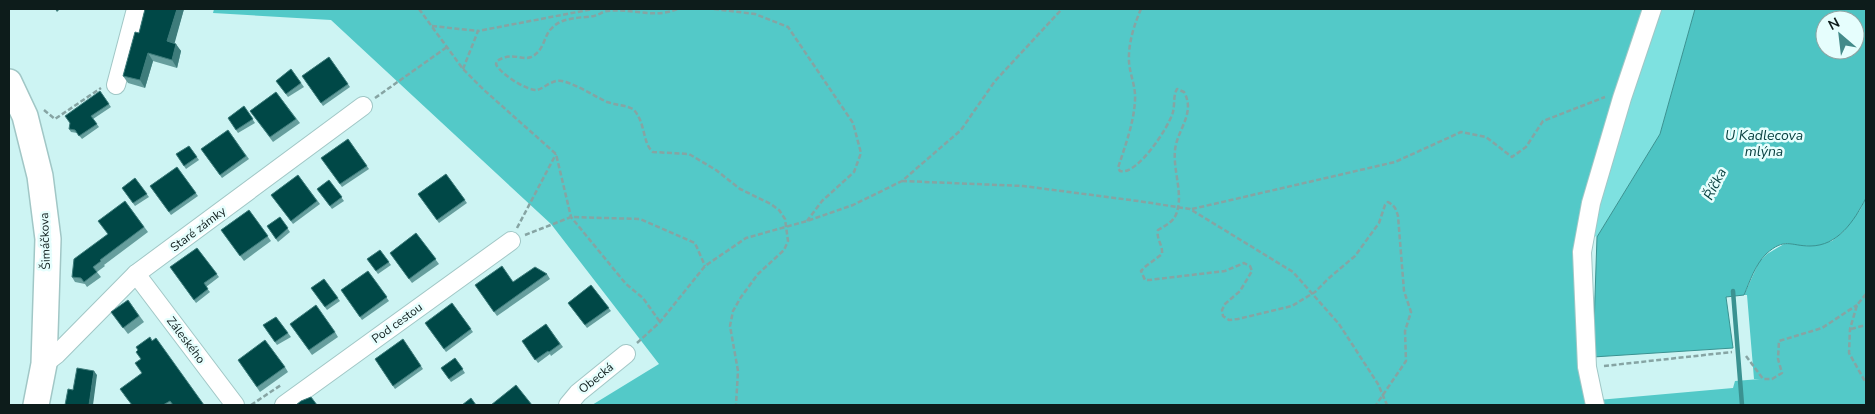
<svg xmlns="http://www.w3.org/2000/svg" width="1875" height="414" viewBox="0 0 1875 414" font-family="'Nunito Sans',sans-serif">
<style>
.green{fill:#7ee1e0}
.forest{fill:#53c9c8}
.water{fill:#4dc4c3;stroke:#3a9291;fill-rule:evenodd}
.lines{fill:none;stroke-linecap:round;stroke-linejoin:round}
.stream{stroke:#3a9291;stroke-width:4.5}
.street-casing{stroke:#a1c7c6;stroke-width:20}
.secondary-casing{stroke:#a1c7c6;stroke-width:28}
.path{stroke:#86a4a3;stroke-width:2.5;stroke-dasharray:5 2.5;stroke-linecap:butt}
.street{stroke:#fff;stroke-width:18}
.secondary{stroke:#fff;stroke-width:25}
.wall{fill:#669e9d}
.shaded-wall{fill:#3e7c7b}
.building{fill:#004847;stroke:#3e7c7b}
.labels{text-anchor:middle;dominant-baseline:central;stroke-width:5;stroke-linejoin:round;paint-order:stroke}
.street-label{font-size:12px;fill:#0d1c1b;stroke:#e6fefd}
.water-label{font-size:14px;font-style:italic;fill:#084040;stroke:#e6fefd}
</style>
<rect width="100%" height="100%" fill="#cdf4f3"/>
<!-- green -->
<path class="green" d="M1657 9H1695L1660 134 1597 237 1590 234Z"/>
<!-- forest -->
<path class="forest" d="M214 9H1646L1585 200 1587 401 1733 388 1735 381 1760 379H1754L1747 295H1750H1744L1759 262 1767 254 1784 244 1794 243 1809 246 1832 241 1843 232 1860 210 1866 198V405H592L659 364 551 224 331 20 213 13Z"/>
<!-- water -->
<path class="water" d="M1695 9H1866V198C1854 221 1838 246 1810 246 1790 246 1785 237 1766 254 1755 265 1750 281 1744 295L1726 297 1733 348 1593 357 1597 237 1660 134ZM1825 20H1855V50H1825Z"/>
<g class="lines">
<!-- stream -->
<path class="stream" d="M1733 291 1742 405"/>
<!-- street casing -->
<g class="street-casing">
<g id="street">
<path d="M116 85 136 9"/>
<path d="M136 274 235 405"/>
<path d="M44 364 57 354 136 274 363 106"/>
<path d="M284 405 511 241"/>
<path d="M568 405 578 393 626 354"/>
<path d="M1595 405 1587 367 1582 252 1591 203 1622 98 1652 9"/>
</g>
</g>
<!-- secondary casing -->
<g class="secondary-casing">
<path id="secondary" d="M9 82 25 116 40 176 48 239 44 364 36 405"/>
</g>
<!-- path -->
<g class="path">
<path d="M419 9 463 69 484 90 556 154 571 217 626 284 643 298 660 322"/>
<path d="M677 9C655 19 631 8 608 11 603 11 599 15 594 16 581 18 563 17 553 27 543 35 545 51 531 57 521 61 513 51 497 61L496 64C499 73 527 91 537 90 545 88 552 79 562 81 578 85 592 95 607 102 616 105 625 105 633 109 646 122 642 143 653 152L689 154 716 170 740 189 771 204 779 210 785 219 788 241 784 250 758 274 741 297 733 311 730 326 738 371 736 405"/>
<path d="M714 9 755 14 788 27 853 123 861 153 854 172 822 201 807 221"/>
<path d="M1141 9C1134 25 1128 44 1129 62 1130 75 1136 87 1135 100 1134 123 1125 146 1118 168L1120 171C1137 176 1169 127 1173 112 1175 104 1173 96 1177 89L1184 92C1196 113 1177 130 1175 150 1173 171 1183 192 1177 212 1174 222 1166 225 1158 230 1156 239 1163 245 1162 254L1146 266 1141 271 1145 280H1149L1225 271 1244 263 1250 266 1252 271 1240 291 1225 304 1222 310 1223 316 1229 320 1238 319 1292 306 1315 292 1329 278 1355 256 1379 223 1385 205 1388 202C1395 206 1396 209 1398 216L1404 291 1411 312 1405 331 1406 361 1376 405"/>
<path d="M432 26 478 31"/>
<path d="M463 69 478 31 593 9"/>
<path d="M375 98 447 47"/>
<path d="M44 110 55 119 101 88"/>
<path d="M902 181 1023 186 1138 201 1190 209 1293 272 1339 324 1378 384 1387 405"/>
<path d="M1192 209 1395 162 1461 132 1486 137 1512 157 1526 147 1543 121 1605 97"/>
<path d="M517 228 556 154"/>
<path d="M525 235 571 217 640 219 695 243 705 266"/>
<path d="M1866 294 1857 305 1850 329 1849 353 1866 383"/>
<path d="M1851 329 1866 325"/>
<path d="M637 343 660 322 705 266 746 238 807 221 853 205 902 181 961 130 995 81 1062 9"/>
<path d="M1746 356 1763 379H1772L1782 373 1778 359 1779 341 1822 328 1857 305"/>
<path d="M1604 366 1732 352"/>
<path d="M251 405 281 385"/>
</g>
<!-- street -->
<use href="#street" class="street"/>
<!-- secondary -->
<use href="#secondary" class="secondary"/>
</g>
<!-- wall -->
<g class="wall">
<path d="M145 9H184L174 43 181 51 177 68 153 61 145 88 128 83 123 76 139 33Z"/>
<path d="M329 57 350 87 323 106 302 76Z"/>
<path d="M291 69 304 87 288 97 276 81Z"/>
<path d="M100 91 111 107 93 119 99 127 82 139 77 133 71 132 69 129Z"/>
<path d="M276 92 300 123 273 142 250 111Z"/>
<path d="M244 106 255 123 238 133 228 118Z"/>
<path d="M228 130 249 159 222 178 201 149Z"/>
<path d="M348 139 369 169 342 187 321 158Z"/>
<path d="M189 146 199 160 186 169 176 154Z"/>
<path d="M177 167 198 196 171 215 150 186Z"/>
<path d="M446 174 467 203 439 223 418 194Z"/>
<path d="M298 175 320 204 293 224 271 195Z"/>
<path d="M135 178 149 197 135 206 122 188Z"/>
<path d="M329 180 344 201 332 209 317 189Z"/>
<path d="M125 201 148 232 104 265 105 266 97 272 101 277 87 287 85 284 75 282 72 277 108 234Z"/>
<path d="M249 210 271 241 244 261 221 230Z"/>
<path d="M280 217 290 232 278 242 267 226Z"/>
<path d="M416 233 439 264 412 283 390 253Z"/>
<path d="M197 248 219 277 206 287 210 292 196 303 170 267Z"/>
<path d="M380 250 391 265 378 274 367 259Z"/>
<path d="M368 271 389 301 362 320 341 290Z"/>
<path d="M547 274 550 279 497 316 475 285 513 282Z"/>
<path d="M324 279 340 301 327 310 311 288Z"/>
<path d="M591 285 611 311 587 328 568 303Z"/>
<path d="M128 300 144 322 128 334 111 312Z"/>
<path d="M452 303 473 332 446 352 427 326Z"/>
<path d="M276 317 291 337 277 345 263 325Z"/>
<path d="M290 324 335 332 338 337 312 355Z"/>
<path d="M546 324 563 347 551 356 550 354 538 363 522 341Z"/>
<path d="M403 339 423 369 395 389 375 359Z"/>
<path d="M455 358 465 373 451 382 441 368Z"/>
<path d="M238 360 285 367 288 372 260 392Z"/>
<path d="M124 395 204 405H132Z"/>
</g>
<!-- shaded-wall -->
<g class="shaded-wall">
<path d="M55 9H60L57 12Z"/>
<path d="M177 9H184L173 49 167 41Z"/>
<path d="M176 44 181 51 177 68 172 60Z"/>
<path d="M148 53 153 61 145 88 140 80Z"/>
<path d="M94 371 97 375 93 405H89Z"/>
</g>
<!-- building -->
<g class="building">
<path d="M145 9H177L167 41 176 44 172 60 148 53 140 80 123 76 135 32 139 33Z"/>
<path d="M329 57 348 84 321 103 302 76Z"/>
<path d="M291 69 301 83 286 94 276 81Z"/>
<path d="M100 91 109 104 91 116 97 124 79 136 75 130 69 129 70 123 65 116Z"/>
<path d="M276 92 296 119 270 137 250 111Z"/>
<path d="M244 106 253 119 236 130 228 118Z"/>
<path d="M228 130 246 156 220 175 201 149Z"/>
<path d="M348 139 367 166 340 184 321 158Z"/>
<path d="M189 146 197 157 184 166 176 154Z"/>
<path d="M177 167 196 193 169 212 150 186Z"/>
<path d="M446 174 465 200 437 220 418 194Z"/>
<path d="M298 175 317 201 291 221 271 195Z"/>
<path d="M135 178 147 194 133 203 122 188Z"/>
<path d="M329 180 342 197 330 206 317 189Z"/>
<path d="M125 201 144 227 100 260 101 261 93 267 97 272 84 282 81 278 72 277 74 259 108 234 98 221Z"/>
<path d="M249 210 268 236 240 256 221 230Z"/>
<path d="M280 217 288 228 276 239 267 226Z"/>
<path d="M416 233 436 259 409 279 390 253Z"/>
<path d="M197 248 217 274 204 283 208 289 194 300 170 267Z"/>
<path d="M380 250 389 262 376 271 367 259Z"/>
<path d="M502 266 513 282 535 267 547 274 494 312 475 285Z"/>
<path d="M368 271 387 297 360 317 341 290Z"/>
<path d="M324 279 338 298 325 307 311 288Z"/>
<path d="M591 285 609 308 585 325 568 303Z"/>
<path d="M128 300 139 316 123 328 111 312Z"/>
<path d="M452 303 471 329 444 349 425 323Z"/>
<path d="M316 305 335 332 309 350 290 324Z"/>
<path d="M276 317 288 333 275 342 263 325Z"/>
<path d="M546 324 560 344 549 352 548 351 535 360 522 341Z"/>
<path d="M150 337 152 341 156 338 204 405H173L170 401 163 405H132L120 389 142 373 135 363 141 359 136 352 138 350 136 347Z"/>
<path d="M403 339 421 366 393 386 375 359Z"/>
<path d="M265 340 285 367 257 387 238 360Z"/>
<path d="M455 358 463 369 449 379 441 368Z"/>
<path d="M77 368 94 371 89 405H65L68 389 73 390Z"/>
<path d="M516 385 532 405H491Z"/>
<path d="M311 397 317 405H296L301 401Z"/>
<path d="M471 398 476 405H462Z"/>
</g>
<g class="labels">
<!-- street labels -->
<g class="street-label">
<text transform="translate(198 229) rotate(-37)">Staré zámky</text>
<text transform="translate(45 241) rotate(-92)">Šimáčkova</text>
<text transform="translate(397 323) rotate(-36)">Pod cestou</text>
<text transform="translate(186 340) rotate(53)">Záleského</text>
<text transform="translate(596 378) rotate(-39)">Obecká</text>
</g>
<!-- water labels -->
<g class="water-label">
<text x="1764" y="135">U Kadlecova<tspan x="1764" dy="16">mlýna</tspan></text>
<text transform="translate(1715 184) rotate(-63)">Říčka</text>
</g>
</g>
<!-- border -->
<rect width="1875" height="414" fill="none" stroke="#0d1c1b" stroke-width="20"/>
<!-- north arrow -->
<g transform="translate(1840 35) rotate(332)"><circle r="24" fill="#e6fefd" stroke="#8fa4a3"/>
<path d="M0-4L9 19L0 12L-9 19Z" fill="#438b8a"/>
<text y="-8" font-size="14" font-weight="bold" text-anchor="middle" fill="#0d1c1b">N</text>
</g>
</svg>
